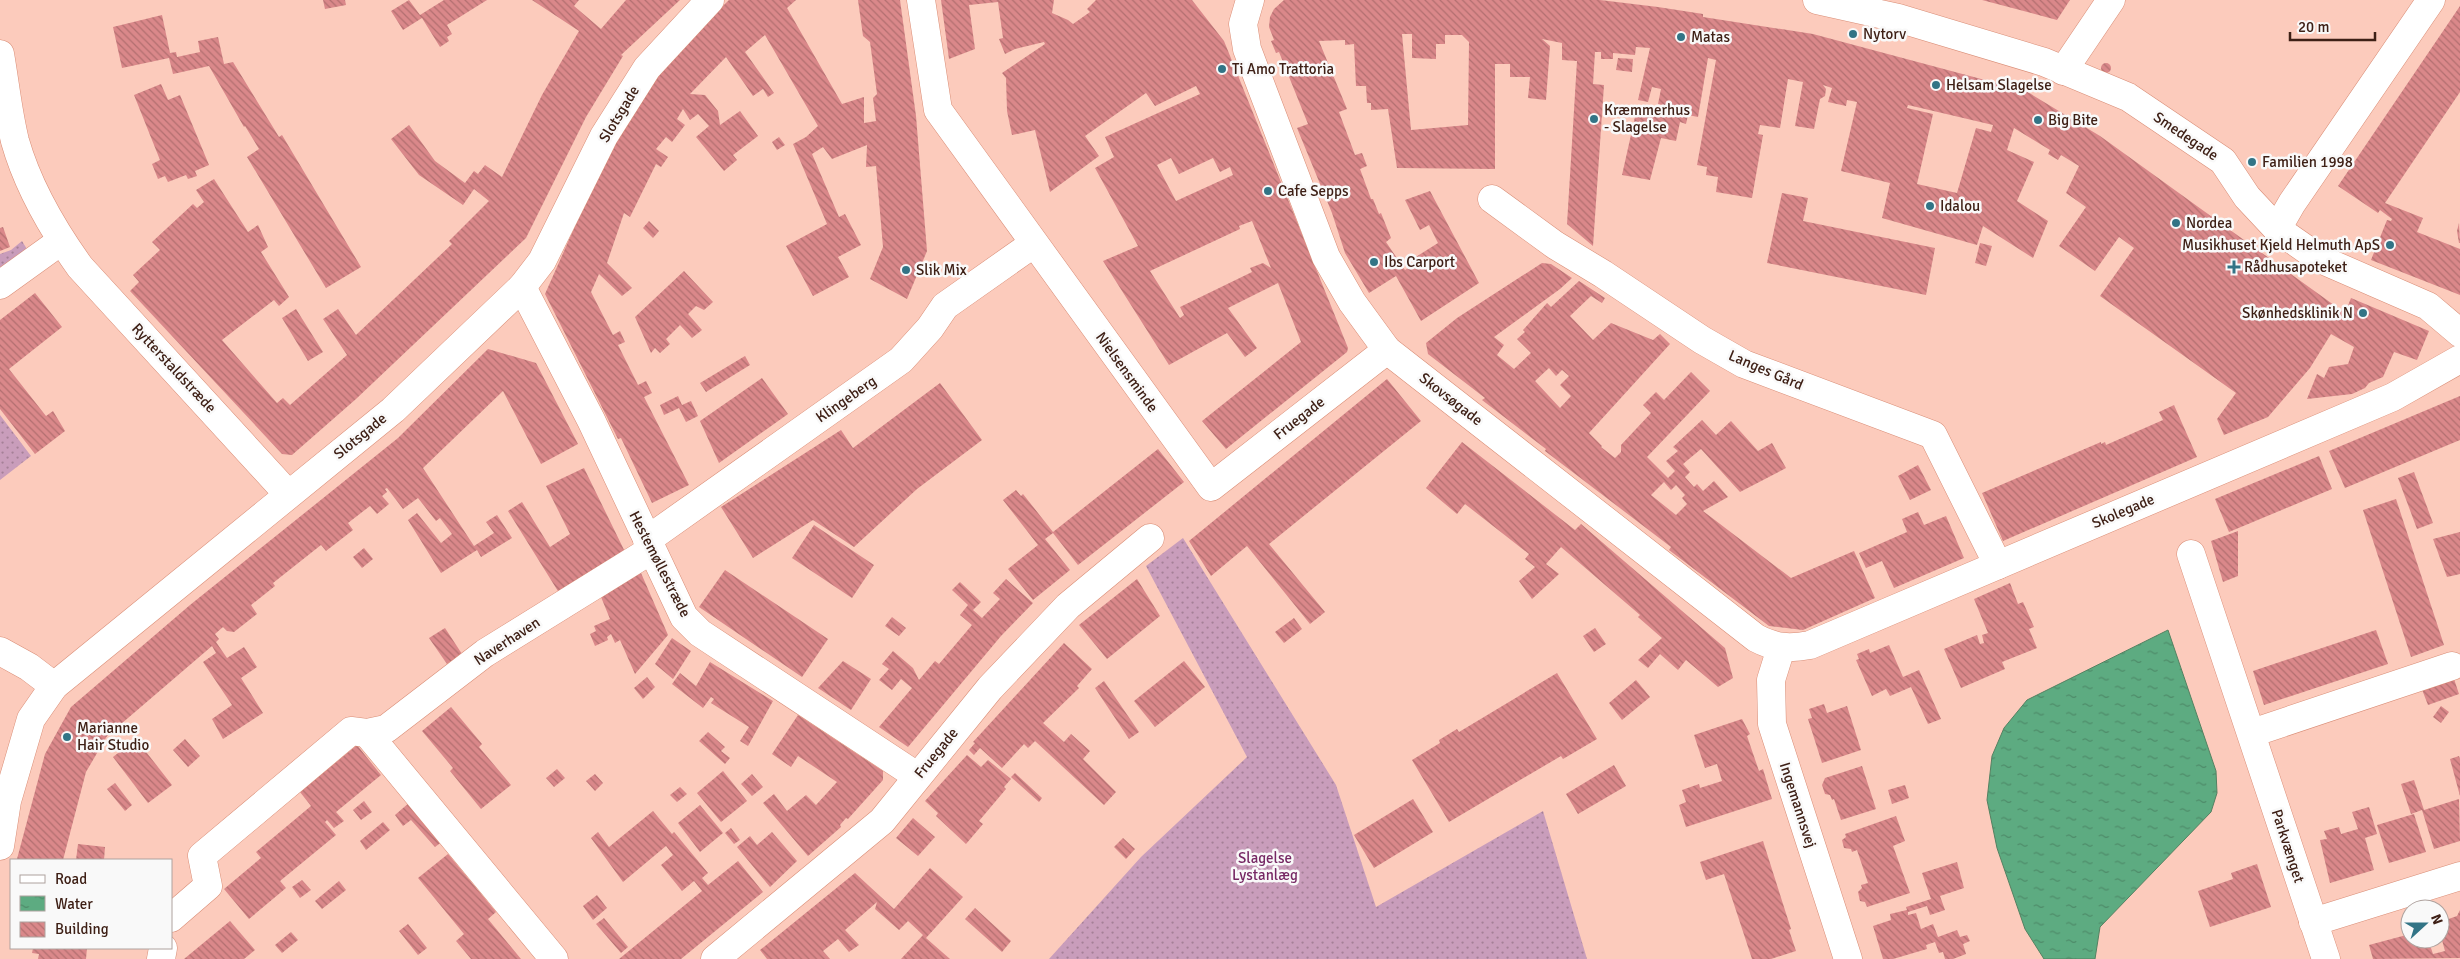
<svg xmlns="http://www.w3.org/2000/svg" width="2460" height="959" viewBox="0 0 2460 959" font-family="Signika,sans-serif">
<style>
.grass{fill:url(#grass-dots)}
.water{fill:url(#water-ripples);stroke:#548161}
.building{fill:url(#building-back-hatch);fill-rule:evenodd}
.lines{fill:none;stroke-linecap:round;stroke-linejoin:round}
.street-casing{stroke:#d98d76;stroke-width:29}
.street{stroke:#fff;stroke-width:28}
.poi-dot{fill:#327486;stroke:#f9f9f9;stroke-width:2}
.labels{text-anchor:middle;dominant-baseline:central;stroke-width:5;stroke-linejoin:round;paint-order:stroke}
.poi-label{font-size:15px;fill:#3e2016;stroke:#f9f9f9;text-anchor:start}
.street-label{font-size:15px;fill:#3e2016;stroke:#f9f9f9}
.park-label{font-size:15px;fill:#762864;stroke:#f9f9f9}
</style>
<defs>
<pattern id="grass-dots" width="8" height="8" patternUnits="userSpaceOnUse" patternTransform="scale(1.25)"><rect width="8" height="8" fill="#c99dbb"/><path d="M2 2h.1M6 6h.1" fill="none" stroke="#a58097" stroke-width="1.8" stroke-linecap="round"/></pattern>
<pattern id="water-ripples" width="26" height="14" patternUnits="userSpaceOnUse" patternTransform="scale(1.25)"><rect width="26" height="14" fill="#5dab81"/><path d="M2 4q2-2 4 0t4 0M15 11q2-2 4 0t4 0" fill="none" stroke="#4e8b69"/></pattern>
<pattern id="building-back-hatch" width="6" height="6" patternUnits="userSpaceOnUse" patternTransform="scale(1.25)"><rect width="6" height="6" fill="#da888a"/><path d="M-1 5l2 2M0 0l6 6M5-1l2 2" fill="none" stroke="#b26f70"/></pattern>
</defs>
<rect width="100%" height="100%" fill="#fccbbc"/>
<!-- grass -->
<g class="grass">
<path d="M22 241 39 269 0 299V254L11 250Z"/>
<path d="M0 415 31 456 0 480Z"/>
<path d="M1183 538 1336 785 1376 907 1543 811 1587 959H1049L1141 857 1247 757 1146 566Z"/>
</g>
<!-- water -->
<path class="water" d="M2168 630 2216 771 2217 793 2211 812 2100 927 2095 959H2044L2025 929 1997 848 1987 800 1992 756 2004 728 2027 700Z"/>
<!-- building -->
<g class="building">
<path d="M323 0H345L346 5 325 9Z"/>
<path d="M409 0 420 15 444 0H487L447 25 452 34 447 37 449 41 440 47 422 18 403 30 391 11Z"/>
<path d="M532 0H579L574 6 601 29 626 0H680L621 55 623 56 586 117 526 238 356 399 292 455 282 454 130 291 139 282 133 275 160 250 152 242 193 204 197 208 204 202 196 190 214 179 248 232 258 225 268 247 261 252 289 297 279 306 274 300 222 340 277 403 283 398 290 405 347 355 323 319 338 309 356 335 452 244 449 241 489 201 474 189 463 205 419 175 391 139 409 125 435 161 465 183 474 171 478 174 485 165 502 177 542 95 579 31Z"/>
<path d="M729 0H796L787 8 842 104 864 97V123L876 121 873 98 877 94 870 42 863 36 858 0H900L916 116 927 251 907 299 870 279 883 247 876 166 866 167 867 145 832 159 823 147 812 154 839 217 845 214 861 245 838 257 849 277 813 296 786 246 827 224 793 144 806 137 818 126 765 35 745 52 774 93 768 97 763 89 753 96 726 57 690 94 705 95 718 111 720 125 740 111 758 136 733 155 737 160 724 171 696 137 709 126 698 114 690 120 683 109 677 119 685 125 672 142 666 137 656 149 668 157 661 167 656 164 630 217 624 213 607 263 632 288 622 296 599 274 591 292 613 335 620 331 625 342 618 345 638 385 646 381 652 393 644 397 689 485 652 503 621 438 618 439 545 294 618 129 658 70Z"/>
<path d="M941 0H1054L1052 13 1068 20 1073 24 1090 12 1087 9 1096 0H1192L1224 41 1348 348 1347 352 1226 449 1202 421 1301 342 1278 283 1228 308 1257 348 1245 357 1227 333 1169 365 1103 261 1138 246 1095 168 1114 157 1105 137 1200 94 1196 86 1155 106 1146 93 1085 136 1099 156 1050 192 1035 130 1012 135 1007 111 1006 78 1002 73 1045 44 1044 42 1015 49 1005 54 999 39 1003 38 998 2 969 5 975 49 949 59ZM1171 158 1179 174 1213 158 1220 172 1230 167 1233 175 1176 201 1157 165ZM1252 221 1271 268 1263 263 1250 268 1252 272 1180 307 1184 315 1180 318 1150 271 1240 229 1239 226Z"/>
<path d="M1284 0H1600L1658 7 1703 14V17L1813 34 2026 91 2100 136 2345 313 2351 298 2429 331 2417 360 2394 352 2383 377 2369 383 2365 388 2352 394 2307 399 2317 374 2324 378 2329 367 2348 364 2354 347 2331 334 2310 368 2268 417 2224 435 2217 419 2236 393 2100 296 2134 248 2119 237 2095 271 2059 246 2086 207 2066 193 2079 166 2061 155 2058 160 2048 154 2050 150 2014 128 2007 150 2034 162 2017 201 2048 221 2033 258 1983 226 1977 245 1882 218 1890 183 1841 171 1857 102 1847 100 1846 106 1828 102 1832 88 1823 85 1826 89 1825 96 1820 99 1814 129 1795 126 1803 82 1788 79 1780 128 1760 125 1758 134 1763 135 1752 198 1716 192 1718 177 1706 175 1707 167 1697 165 1716 60 1708 58 1698 117 1688 115 1686 124 1680 122 1676 141 1661 138 1650 180 1622 175 1637 108 1662 113 1663 105 1658 104 1661 89 1652 87 1648 102 1638 100 1650 48 1636 47 1635 55 1613 53V59H1601V52H1595L1593 84 1604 85 1593 246 1567 224 1577 61 1562 60V43L1542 39 1550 46 1546 100 1528 98 1530 77H1510V64H1495V169L1397 168 1388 109 1371 110V103H1367L1366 86H1356L1354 44 1345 45V40L1319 41 1347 109 1339 112 1355 155 1362 153 1367 166 1360 169 1371 199H1373L1379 214 1381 213 1391 238 1386 242 1405 270 1414 264 1411 260 1438 243 1429 225 1420 230 1405 200 1430 191 1479 283 1421 321 1396 276 1369 293 1345 253 1332 213 1297 128 1308 124 1279 52 1276 53 1271 41 1274 40 1269 27 1270 17 1274 9ZM1402 34H1412V58L1436 59V44H1445V35H1462L1469 42 1468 125 1411 130ZM1908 105 1993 125 1991 132 1976 128 1957 193 1917 184 1933 114 1907 108Z"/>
<path d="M1982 0H2070L2057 20Z"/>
<path d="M2460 6V92L2385 203 2423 218 2417 232 2460 249V295L2371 260 2387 220 2391 221 2392 219 2380 210 2378 213 2338 186Z"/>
<path d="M162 15 170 53 176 52 177 57 200 52 198 41 218 37 224 64 233 62 279 137 282 135 361 267 326 288 247 157 259 149 245 126 244 127 209 66 173 74 169 58 122 68 113 27Z"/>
<path d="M1618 58 1633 59 1632 72 1616 70Z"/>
<circle cx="2106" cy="68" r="5"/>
<path d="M161 84 168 100 180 95 209 165 195 171 197 176 188 179 186 175 168 182 165 176 158 179 152 164 160 160 134 95Z"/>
<path d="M779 137 785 145 777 150 772 142Z"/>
<path d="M1782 193 1808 198 1803 221 1935 248 1926 295 1767 263Z"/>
<path d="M649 221 659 231 653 238 643 228Z"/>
<path d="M2459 223 2460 243H2459L2457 231Z"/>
<path d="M3 227 10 247 0 251V228Z"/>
<path d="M1980 243 1992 246 1986 266 1975 263Z"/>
<path d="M1542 263 1551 264 1572 278 1560 289 1494 337 1504 345 1497 355 1514 369 1531 353 1517 339 1525 332 1523 330 1547 303 1551 307 1579 281 1605 298 1602 303 1591 296 1570 316 1593 340 1611 323 1653 340 1660 334 1670 344 1589 433 1602 446 1601 447 1615 458 1621 452V445L1651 413 1643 405 1656 392 1664 400 1691 372 1710 391 1647 457 1668 478 1675 471 1666 461 1678 451 1673 447 1702 420 1716 435 1731 421 1758 451 1772 443 1786 468 1740 492 1701 449 1683 464 1690 472 1685 477 1694 487 1697 484 1703 491 1714 481 1728 497 1703 511 1791 578 1854 551 1875 598 1803 630 1769 626 1669 550 1671 547 1545 451 1546 449 1482 400 1485 398 1428 354 1426 343 1457 318ZM1549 368 1556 376 1562 370 1569 376 1560 385 1571 396 1560 408 1535 381ZM1664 482 1671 490 1676 485 1685 495 1682 498 1687 504 1676 515 1651 495Z"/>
<path d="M684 271 713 302 704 310 696 306 688 314 702 330 692 338 680 325 666 339 670 344 660 353 655 348 651 353 635 317Z"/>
<path d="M35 293 62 327 9 369 46 416 53 411 65 431 35 454 0 409V320Z"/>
<path d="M296 309 323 352 308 361 282 318Z"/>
<path d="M488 349 536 363 578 444 541 464 503 391 423 468 474 546 494 533 486 522 497 515 512 538 481 557 477 550 441 573 408 520 417 513 441 543 452 534 440 518 436 521 418 498 403 509 387 488 385 489 387 492 382 496 389 504 377 514 370 506 348 523 353 530 326 551 321 545 273 583 275 586 251 605 257 614 234 632 227 631 223 627 215 634 219 639 216 642 227 658 244 647 257 667 241 678 263 713 223 739 212 719 232 705 203 662 216 653 212 646 107 736 86 772 63 860 17 859 45 754 71 707 190 605 398 438Z"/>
<path d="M745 356 750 365 706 392 700 383Z"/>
<path d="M762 378 788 414 719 463 700 421Z"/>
<path d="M1387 379 1421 421 1269 544 1325 612 1310 624 1247 546 1211 576 1189 541Z"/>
<path d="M940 383 982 440 917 489 854 547 813 520 753 558 721 507 841 430 853 448Z"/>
<path d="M678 396 682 405 691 401 698 416 686 422 679 408 664 415 660 405Z"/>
<path d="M2460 396V440L2345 488 2329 451Z"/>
<path d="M2174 405 2197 457 2003 541 1982 493 2101 442V444L2105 442 2106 445 2163 420 2159 412Z"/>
<path d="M1462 442 1575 530 1581 524 1725 648 1733 678 1718 687 1686 660 1678 670 1660 654 1648 668 1638 660 1662 638 1638 617 1640 615 1561 547 1546 564 1559 574 1532 599 1519 581 1535 567 1525 559 1529 554 1465 504 1457 514 1426 488Z"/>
<path d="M1158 449 1184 482 1078 565 1053 533 1045 539 1070 570 1033 600 1008 569 1038 545 1003 500 1016 490 1021 496 1023 494 1053 532Z"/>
<path d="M2319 456 2332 489 2229 532 2215 499Z"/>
<path d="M1918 465 1931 490 1910 500 1898 476Z"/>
<path d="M584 468 628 558 561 596 508 511 522 502 550 547 570 534 546 486Z"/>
<path d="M2414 472 2433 523 2417 529 2398 478Z"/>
<path d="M2396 499 2444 645 2411 657 2363 510Z"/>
<path d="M1918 512 1924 525 1946 516 1964 558 1894 588 1882 561 1866 568 1859 553 1907 532 1902 519Z"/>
<path d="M814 525 874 565 852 598 792 558Z"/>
<path d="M2238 531V576L2223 582 2211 541Z"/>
<path d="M2460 532V574L2447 577 2433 539Z"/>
<path d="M364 548 373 559 362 568 353 557Z"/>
<path d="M725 570 828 639 802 677 699 607Z"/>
<path d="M641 573 668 635 635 674 620 640 615 643 611 634 607 637 608 640 595 646 590 634 596 631 594 626 610 619 599 592Z"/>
<path d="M1006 579 1033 603 1001 636 908 747 879 727 912 688 901 679 892 690 879 680 889 669 882 664 893 651 913 668 919 680 935 661 939 664 972 625 960 615 968 605 952 590 960 582 981 602 973 610 982 618 1000 599 993 593Z"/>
<path d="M1137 579 1160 616 1107 659 1079 625Z"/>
<path d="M2010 583 2018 604 2023 602 2034 627 2029 629 2037 648 2002 662 2005 669 1961 688 1944 649 1977 635 1980 644 1984 643 1982 635 1988 633 1974 599Z"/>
<path d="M892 617 906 628 899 636 885 626Z"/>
<path d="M1294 618 1302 629 1284 643 1275 632Z"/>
<path d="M445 628 462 654 447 664 429 638Z"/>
<path d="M1595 628 1606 644 1594 652 1583 636Z"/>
<path d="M2376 630 2388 664 2264 705 2253 671Z"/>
<path d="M672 638 691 651 673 679 655 664Z"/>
<path d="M1064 643 1092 669 1077 686 1079 688 1043 723 1064 742 1071 734 1090 751 1083 759 1116 792 1104 805 1035 741 1028 748 1024 744 1002 768 980 748 974 755 969 750 975 743 973 742Z"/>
<path d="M1889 645 1903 677 1919 670 1941 719 1928 724 1911 687 1890 696 1886 689 1872 696 1856 660 1859 659 1857 654 1869 649 1870 653Z"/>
<path d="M843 661 871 679 851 710 818 688Z"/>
<path d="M1184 661 1205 687 1155 727 1134 701Z"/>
<path d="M710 662 773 701 748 746 740 741 749 727 711 703 714 699 711 697 703 708 672 684 680 673 696 686Z"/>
<path d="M1557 673 1597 739 1563 759 1561 756 1449 822 1412 760 1440 743 1439 740 1457 729 1459 732Z"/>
<path d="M2453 676 2459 694 2428 705 2421 687Z"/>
<path d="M647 677 655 687 643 699 634 688Z"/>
<path d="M1636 680 1650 697 1622 720 1609 703Z"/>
<path d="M1104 681 1139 732 1129 739 1095 688Z"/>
<path d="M1824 704 1827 713 1847 706 1861 750 1822 763 1808 719 1812 718 1809 709Z"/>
<path d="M2441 706 2449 712 2441 723 2433 717Z"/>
<path d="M451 707 482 744 479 747 511 785 481 809 450 771 453 768 422 731Z"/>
<path d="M798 715 883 771V780L848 819 846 818 840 825 841 827 808 856 763 803 774 794 787 811 806 795 816 805 837 782 798 756 791 767 772 754Z"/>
<path d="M1742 719 1750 734 1747 736 1759 771 1763 769 1772 799 1686 827 1679 805 1686 802 1682 790 1699 784 1700 788 1722 781 1717 764 1705 768 1694 735Z"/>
<path d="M708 732 725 747 721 751 730 758 725 764 699 741Z"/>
<path d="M136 739 172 785 148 803 113 757Z"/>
<path d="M185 739 200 756 188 767 173 750Z"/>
<path d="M357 745 381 775 336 812 344 821 334 828 327 820 325 822 336 835 280 881 286 888 249 919 224 889 261 858 256 852 311 806 300 792Z"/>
<path d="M967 755 981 767 988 760 1011 779 1004 787 1006 789 979 821 983 824 966 844 936 816 938 813 925 801Z"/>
<path d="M2459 756 2460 759V796L2450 759Z"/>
<path d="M1614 765 1626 786 1578 814 1566 794Z"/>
<path d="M1862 766 1876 809 1841 820 1834 799 1832 800 1830 795 1825 794 1822 785 1825 778Z"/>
<path d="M557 769 565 778 554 787 546 778Z"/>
<path d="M723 771 747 801 721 822 697 793Z"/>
<path d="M1015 773 1042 798 1039 802 1011 777Z"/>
<path d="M595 774 603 783 595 791 586 781Z"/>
<path d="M752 774 763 787 752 796 741 784Z"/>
<path d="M2414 780 2424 810 2459 799 2460 841 2434 849 2422 810 2411 814 2401 784Z"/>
<path d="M115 783 132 805 125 811 107 789Z"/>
<path d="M1905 785 1909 798 1892 804 1888 790Z"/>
<path d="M680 787 687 794 677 802 670 795Z"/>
<path d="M1413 799 1433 832 1374 868 1354 835Z"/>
<path d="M364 801 372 812 361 820 353 810Z"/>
<path d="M410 802 443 841 435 847 411 820 403 826 395 815Z"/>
<path d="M700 805 723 833 700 852 678 823Z"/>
<path d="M2369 807 2377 834 2365 838 2374 870 2330 883 2320 840 2327 839 2324 831 2339 827 2341 834 2358 829 2352 812Z"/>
<path d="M653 811 672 834 674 832 708 873 702 878 708 885 738 861 763 892 681 959H619L702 891 694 881 682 891 661 865 673 855 666 846 623 882 591 838 598 832 609 847Z"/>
<path d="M2414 814 2426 852 2389 863 2377 825Z"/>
<path d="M1896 816 1905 841 1893 846 1910 893 1867 907 1865 902 1860 901 1858 892 1862 888 1861 885 1868 883 1857 850 1852 852 1851 849 1844 848 1842 840 1846 837 1845 834Z"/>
<path d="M913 818 935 837 918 856 896 838Z"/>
<path d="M383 822 390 830 366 850 360 841Z"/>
<path d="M731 828 740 840 734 844 725 833Z"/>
<path d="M772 832 797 861 770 887 737 847 750 836 757 845Z"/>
<path d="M1123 838 1135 849 1126 859 1114 847Z"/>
<path d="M1763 841 1791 929 1789 930 1796 951 1771 959H1752L1724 874 1706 880 1700 862Z"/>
<path d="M78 844 105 847 104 860H76Z"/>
<path d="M448 854 496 912 488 919 521 959H471L456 941 464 934 418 878Z"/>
<path d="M1957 862 1964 888 1940 896 1945 910 1930 915 1927 906 1908 912V915L1916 913 1921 929 1933 924 1938 937 1957 930 1960 937 1967 935 1970 941 1963 944 1966 954 1953 959H1945L1943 952 1939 953 1935 942 1926 945 1927 949 1893 959H1883L1873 926 1891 920 1890 914 1907 910 1906 907 1931 899 1922 873Z"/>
<path d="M2257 864 2271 907 2210 927 2198 891 2233 879 2231 873Z"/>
<path d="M930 868 963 897 926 938 950 959H901L923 935 908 921 899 930 875 909 877 902 845 930 859 945 849 952 838 939 823 951 830 959H767L760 950 855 873 894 909Z"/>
<path d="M302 880 311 890 300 898 292 887Z"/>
<path d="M339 881 346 890 322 909 315 901Z"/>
<path d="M597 895 607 908 593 920 583 906Z"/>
<path d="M975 908 1011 941 1002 952 965 919Z"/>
<path d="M2460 910V958L2373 959 2369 945 2410 934V939H2428L2433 954 2445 951 2440 933V922L2457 916Z"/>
<path d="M604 918 628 947 621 953 596 924Z"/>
<path d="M230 921 255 950 244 959H184Z"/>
<path d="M408 924 427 948 418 955 399 931Z"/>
<path d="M291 932 298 940 282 953 275 945Z"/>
<path d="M33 948H87L86 959H38L39 954 32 953Z"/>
</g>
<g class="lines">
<!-- street casing -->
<g class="street-casing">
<g id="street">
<path d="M921 0 938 110 1211 487 1387 350"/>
<path d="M1250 0 1243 24 1247 49 1326 257 1352 302 1387 350 1756 638C1775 648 1789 649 1810 645L2393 397 2460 359"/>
<path d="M1817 0 1898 18 2044 62 2128 97 2223 161 2247 197 2277 229 2320 259 2428 306 2460 333"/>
<path d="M0 54C5 82 8 113 15 141 28 187 52 228 80 267L288 494"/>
<path d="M2063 71 2111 0"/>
<path d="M1492 199 1555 245 1603 274 1702 340 1744 364 1933 435 1998 565"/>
<path d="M2277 229 2292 203 2431 0"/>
<path d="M0 285 61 241"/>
<path d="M522 287 591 420 684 617 700 633 917 776"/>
<path d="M647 540 901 360 930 328 945 306 1033 244"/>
<path d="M2191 554 2326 959"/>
<path d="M1781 648 1771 680 1772 724 1848 959"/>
<path d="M0 651 29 667 54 686"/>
<path d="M367 733 554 959"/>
<path d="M2252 733 2452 666"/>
<path d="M0 846 7 801 31 719 54 686 393 410 522 287 542 261 604 136 647 68 710 0"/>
<path d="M171 918 208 886 202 856 351 731 367 733 386 729 485 653 651 550"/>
<path d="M2313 922 2460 876"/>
<path d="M161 959 163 948"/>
<path d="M715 959 882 821 990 688 1068 606 1150 538"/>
</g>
</g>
<!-- street -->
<use href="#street" class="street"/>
</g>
<!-- markers -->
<g class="poi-dot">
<circle cx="1853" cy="34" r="5"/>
<circle cx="1681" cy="37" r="5"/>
<circle cx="1222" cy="69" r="5"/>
<circle cx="1936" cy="85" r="5"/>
<circle cx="1594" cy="119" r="5"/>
<circle cx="2038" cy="120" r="5"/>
<circle cx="2252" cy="162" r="5"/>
<circle cx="1268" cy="191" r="5"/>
<circle cx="1930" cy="206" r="5"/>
<circle cx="2176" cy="223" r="5"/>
<circle cx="2390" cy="245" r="5"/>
<circle cx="1374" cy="262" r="5"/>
<path d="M2231.5 259.5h5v5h5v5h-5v5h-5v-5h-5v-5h5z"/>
<circle cx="906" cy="270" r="5"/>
<circle cx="2363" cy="313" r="5"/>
<circle cx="67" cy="737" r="5"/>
</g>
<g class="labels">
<!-- poi labels -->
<g class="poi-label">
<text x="1863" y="34">Nytorv</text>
<text x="1691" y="37">Matas</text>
<text x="1232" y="69">Ti Amo Trattoria</text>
<text x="1946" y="85">Helsam Slagelse</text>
<text x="1604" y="110">Kræmmerhus<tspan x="1604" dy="17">- Slagelse</tspan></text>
<text x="2048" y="120">Big Bite</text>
<text x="2262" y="162">Familien 1998</text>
<text x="1278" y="191">Cafe Sepps</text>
<text x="1940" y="206">Idalou</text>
<text x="2186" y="223">Nordea</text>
<text x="2380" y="245" text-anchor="end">Musikhuset Kjeld Helmuth ApS</text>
<text x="1384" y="262">Ibs Carport</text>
<text x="2244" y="267">Rådhusapoteket</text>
<text x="916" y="270">Slik Mix</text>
<text x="2353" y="313" text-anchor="end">Skønhedsklinik N</text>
<text x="77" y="728">Marianne<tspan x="77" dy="17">Hair Studio</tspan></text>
</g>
<!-- street labels -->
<g class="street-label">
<text transform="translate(619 114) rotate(-59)">Slotsgade</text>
<text transform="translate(2186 136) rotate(34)">Smedegade</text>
<text transform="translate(174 368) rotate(47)">Rytterstaldstræde</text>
<text transform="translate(1766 370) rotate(23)">Langes Gård</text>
<text transform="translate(1127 372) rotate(54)">Nielsensminde</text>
<text transform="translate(846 399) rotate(-35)">Klingeberg</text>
<text transform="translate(1451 399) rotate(38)">Skovsøgade</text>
<text transform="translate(1299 418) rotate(-38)">Fruegade</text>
<text transform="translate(360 436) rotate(-39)">Slotsgade</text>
<text transform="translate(2123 511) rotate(-23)">Skolegade</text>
<text transform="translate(660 564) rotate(63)">Hestemøllestræde</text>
<text transform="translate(507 641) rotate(-33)">Naverhaven</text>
<text transform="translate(936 753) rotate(-51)">Fruegade</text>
<text transform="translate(1798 805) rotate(72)">Ingemannsvej</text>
<text transform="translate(2288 846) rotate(72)">Parkvænget</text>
</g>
<!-- park labels -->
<g class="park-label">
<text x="1265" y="858">Slagelse<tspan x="1265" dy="17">Lystanlæg</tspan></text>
</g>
</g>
<!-- legend -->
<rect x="10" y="859" width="162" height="90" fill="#f9f9f9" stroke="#aea29e"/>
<rect x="20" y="875" width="25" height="8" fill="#ffffff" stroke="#aea29e"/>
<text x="55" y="884" font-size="15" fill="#3e2016">Road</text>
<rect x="20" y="896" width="25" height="15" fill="url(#water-ripples)" stroke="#aea29e"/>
<text x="55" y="909" font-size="15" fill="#3e2016">Water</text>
<rect x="20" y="922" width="25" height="15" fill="url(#building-back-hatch)" stroke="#aea29e"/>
<text x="55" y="934" font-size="15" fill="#3e2016">Building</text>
<!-- north arrow -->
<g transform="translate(2425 924) rotate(69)"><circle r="24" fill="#f9f9f9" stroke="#aea29e"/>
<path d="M0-4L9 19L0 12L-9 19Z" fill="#327486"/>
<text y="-8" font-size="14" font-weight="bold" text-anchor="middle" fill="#3e2016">N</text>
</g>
<!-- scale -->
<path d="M2290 32v8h85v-8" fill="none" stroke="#3e2016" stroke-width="2.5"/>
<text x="2298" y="32" font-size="15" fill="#3e2016" stroke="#f9f9f9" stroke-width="4" paint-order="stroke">20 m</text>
</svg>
